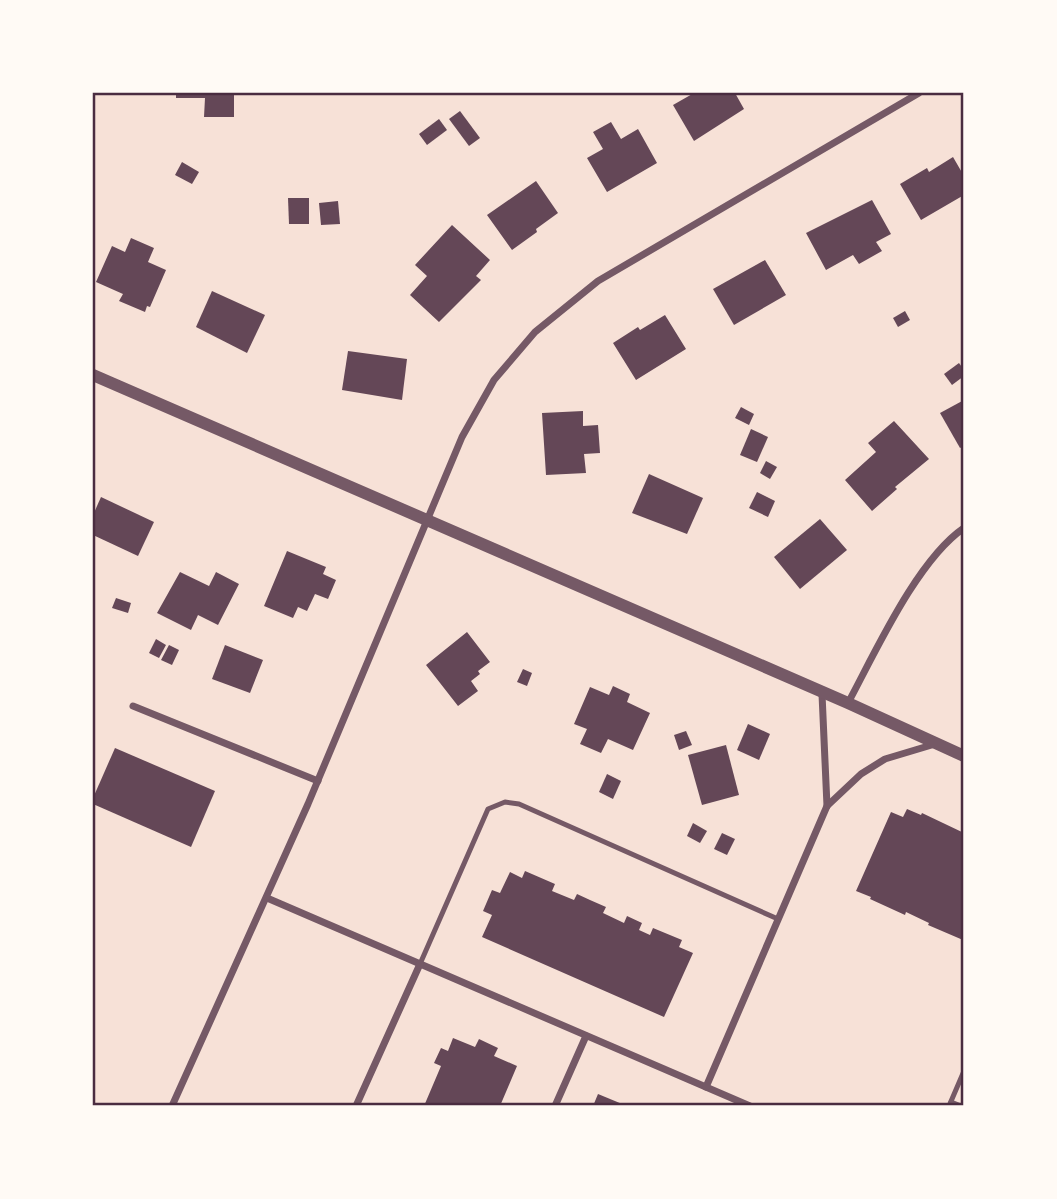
<svg xmlns="http://www.w3.org/2000/svg" width="1057" height="1199" viewBox="0 0 1057 1199" font-family="Lato,sans-serif">
<style>
.building{fill:#644757}
.lines{fill:none;stroke-linecap:round;stroke-linejoin:round}
.service{stroke:#755966;stroke-width:5}
.minor{stroke:#755966;stroke-width:7}
.tertiary{stroke:#755966;stroke-width:12}
.neatline{fill:none;stroke:#4a2c40;stroke-width:2.5}
</style>
<rect width="100%" height="100%" fill="#f7e1d7"/>
<!-- building -->
<g class="building">
<path d="M176 93H234V117H204L205 98H176Z"/>
<path d="M694 93H735L744 109 694 141 673 105Z"/>
<path d="M460 111 480 138 469 146 449 119Z"/>
<path d="M439 119 447 130 427 145 419 134Z"/>
<path d="M611 122 621 139 638 129 657 163 607 192 587 158 603 149 593 132Z"/>
<path d="M953 157 964 176V195L921 220 900 184 927 168 929 172Z"/>
<path d="M182 162 199 172 192 184 175 175Z"/>
<path d="M536 181 558 213 536 229 537 232 512 250 487 215Z"/>
<path d="M288 198H309V224H289Z"/>
<path d="M872 200 891 234 876 242 882 251 859 264 853 255 826 270 806 233Z"/>
<path d="M338 201 340 224 321 225 319 203Z"/>
<path d="M452 225 490 260 476 276 481 280 439 322 410 295 427 276 415 265Z"/>
<path d="M131 238 154 248 148 262 166 270 150 307 147 306 145 312 119 301 123 294 96 282 112 246 125 252Z"/>
<path d="M765 260 786 295 734 325 713 289Z"/>
<path d="M212 291 265 315 247 353 196 327Z"/>
<path d="M905 311 910 320 898 327 893 318Z"/>
<path d="M665 315 686 349 636 380 613 343 638 327 640 330Z"/>
<path d="M348 351 407 359 402 400 342 390Z"/>
<path d="M959 363 964 370V376L952 385 944 374Z"/>
<path d="M964 400V446L960 448 940 413Z"/>
<path d="M741 407 754 414 749 425 735 418Z"/>
<path d="M583 411V426L598 425 600 453 584 454 586 473 546 475 542 413Z"/>
<path d="M894 421 929 459 895 487 897 489 872 511 845 480 876 452 868 443Z"/>
<path d="M751 429 768 437 757 462 740 455Z"/>
<path d="M766 461 777 467 770 479 760 473Z"/>
<path d="M649 474 703 498 687 534 632 513Z"/>
<path d="M757 492 775 501 768 517 749 508Z"/>
<path d="M101 497 154 522 138 556 93 535V515Z"/>
<path d="M820 519 847 550 800 589 774 557Z"/>
<path d="M287 551 326 567 323 574 336 580 328 599 315 594 307 611 298 607 293 618 264 606Z"/>
<path d="M180 572 209 586 216 572 239 584 218 625 198 615 191 630 157 613Z"/>
<path d="M116 598 131 603 128 613 112 608Z"/>
<path d="M467 632 490 662 478 671 480 674 471 681 478 691 458 706 426 665Z"/>
<path d="M156 639 166 645 159 658 149 653Z"/>
<path d="M169 645 179 650 172 665 161 660Z"/>
<path d="M225 645 263 660 250 693 212 679Z"/>
<path d="M523 669 532 673 527 686 517 682Z"/>
<path d="M613 686 630 694 627 702 650 713 633 750 608 739 601 753 580 744 587 729 574 724 590 687 609 695Z"/>
<path d="M748 724 770 734 759 760 737 750Z"/>
<path d="M686 731 692 745 679 750 674 735Z"/>
<path d="M726 745 739 795 702 805 688 755Z"/>
<path d="M115 748 215 791 191 847 93 804V798Z"/>
<path d="M607 774 621 781 613 799 599 792Z"/>
<path d="M907 809 921 815 922 813 964 833 963 940 928 925 929 923 906 912 905 915 870 899 871 897 856 891 891 812 903 817Z"/>
<path d="M693 823 707 831 700 843 687 836Z"/>
<path d="M722 833 735 839 727 855 714 849Z"/>
<path d="M525 871 555 884 552 891 574 900 577 894 590 900 606 907 603 913 624 923 627 916 642 923 639 930 650 935 653 928 682 940 679 947 693 953 664 1017 482 937 492 915 483 911 492 890 500 893 510 872 522 878Z"/>
<path d="M453 1038 475 1047 479 1039 498 1048 494 1056 517 1066 500 1106H424L441 1066 434 1063 441 1048 448 1051Z"/>
<path d="M598 1094 627 1106H593Z"/>
</g>
<g class="lines">
<!-- service -->
<g class="service">
<path d="M420 964 488 809 505 802 519 804 778 919"/>
<path d="M951 1102 961 1106"/>
<path d="M949 1106 964 1071"/>
</g>
<!-- minor -->
<g class="minor">
<path d="M822 694 827 806"/>
<path d="M848 703C875 653 917 560 964 528"/>
<path d="M133 706 318 781"/>
<path d="M267 898 750 1106"/>
<path d="M706 1087 827 806 861 774 885 759 935 744"/>
<path d="M172 1106 308 804 462 437 494 380 535 332 598 281 919 93"/>
<path d="M356 1106 420 964"/>
<path d="M555 1106 586 1036"/>
</g>
<!-- tertiary -->
<path class="tertiary" d="M93 375 848 703 964 756"/>
</g>
<!-- border -->
<rect width="1057" height="1199" fill="none" stroke="#fffaf5" stroke-width="189"/>
<rect x="94" y="94" width="868" height="1010" class="neatline"/>
</svg>
